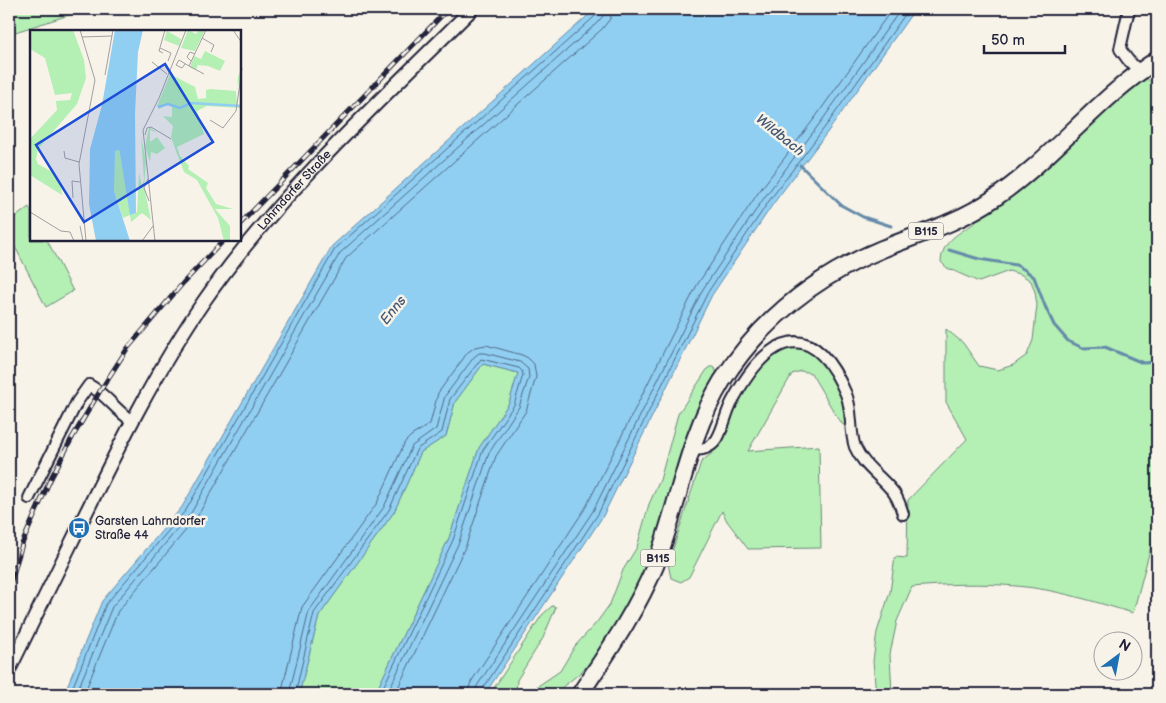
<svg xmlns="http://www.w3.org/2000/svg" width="1166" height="703" viewBox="0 0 1166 703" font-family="'Balsamiq Sans',sans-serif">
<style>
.green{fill:#b4efb4;stroke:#6b8878}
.water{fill:#91cff2;stroke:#658aa9}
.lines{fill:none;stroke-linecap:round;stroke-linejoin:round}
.shore{stroke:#4e6784;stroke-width:1}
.stream{stroke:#658aa9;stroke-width:3}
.minor-casing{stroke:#22223b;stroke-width:14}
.tertiary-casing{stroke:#22223b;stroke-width:16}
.primary-casing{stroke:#22223b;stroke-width:20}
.minor{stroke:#f7f3e8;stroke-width:10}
.tertiary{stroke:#f7f3e8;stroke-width:12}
.primary{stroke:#f7f3e8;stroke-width:16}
.rail-casing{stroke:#22223b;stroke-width:5}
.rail{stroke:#f7f3e8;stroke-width:3;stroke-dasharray:9;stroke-linecap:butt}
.labels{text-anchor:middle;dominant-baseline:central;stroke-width:5;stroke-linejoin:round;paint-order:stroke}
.shield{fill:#f7f3e8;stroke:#62616f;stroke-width:1}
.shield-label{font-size:11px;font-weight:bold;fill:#22223b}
.street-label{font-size:12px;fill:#22223b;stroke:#f7f3e8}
.poi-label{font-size:12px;fill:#22223b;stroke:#f7f3e8;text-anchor:start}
.water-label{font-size:14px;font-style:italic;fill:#435672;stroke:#f7f3e8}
.inset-river{fill:none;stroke:#91cff2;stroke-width:2.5}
.inset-road{fill:none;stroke:#a29fa3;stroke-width:1}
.view{fill:#1d4ed8;fill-opacity:0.15;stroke:#1d4ed8;stroke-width:2.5}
.inset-edge{fill:none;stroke:#22223b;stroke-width:2.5}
</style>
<rect width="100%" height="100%" fill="#f7f3e8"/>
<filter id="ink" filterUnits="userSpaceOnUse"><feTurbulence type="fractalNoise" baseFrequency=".02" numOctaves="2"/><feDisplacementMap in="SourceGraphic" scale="10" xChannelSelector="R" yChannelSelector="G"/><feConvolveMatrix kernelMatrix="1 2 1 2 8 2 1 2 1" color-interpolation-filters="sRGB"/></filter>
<g filter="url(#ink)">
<!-- green -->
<g class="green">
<path d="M9 9H88L9 34Z"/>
<path d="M1145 76 1155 87 1157 85V524L1133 613C1095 602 1056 589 1016 586 982 583 947 584 912 587L897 621 890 654 892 694H876L873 661 877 632 890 592 895 557 907 558 908 500 967 439 946 402V329L963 343 979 366 998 370 1013 365 1027 355 1033 340 1037 305 1035 292 1031 281 1022 275 1009 271 979 282 947 268 941 262C942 240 960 233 976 222L978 215 1024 187 1093 118Z"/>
<path d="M29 207 31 211V240H47L73 291 46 307 9 235V222Z"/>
<path d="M788 344 806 346 819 357 846 398V425H843L834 412 811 373 801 371 792 374 748 451 819 446 821 548 748 549 727 521 722 511 689 577 681 582 671 578 668 564 701 462 717 449 726 432 731 414 743 389 762 364Z"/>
<path d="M483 364 518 373 509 403 479 448 449 538 375 694H299L319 616 394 512 421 452 446 436 455 402Z"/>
<path d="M710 367H714L717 373 653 552 632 598 595 657 580 673 554 694H526L560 671 575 646 597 622 610 604 623 570 637 547 649 504 660 480 678 414 708 368Z"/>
<path d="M552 606 556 607 543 638 517 680 516 694H490L542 615Z"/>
</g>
<!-- water -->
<path class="water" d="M595 9H915L832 126 773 204 712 295 603 516 485 694H375L449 538 479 448 509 403 518 373 483 364 455 402 446 436 421 452 394 512 319 616 299 694H64L102 601 182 507 332 246Z"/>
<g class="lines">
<!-- shore -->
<g class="shore">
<path d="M70 694 106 604 186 510 335 249 593 18 598 13V9"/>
<path d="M76 694 112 607 191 513 340 253 597 23 603 16 604 9"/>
<path d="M84 694 118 611 197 517 346 258 602 29 610 19 612 9"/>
<path d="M281 694 302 607 377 503 405 442 411 436 430 424 438 393 468 352 475 347 486 345 522 355 528 358 534 364 536 377 526 411 496 456 466 545 395 694"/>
<path d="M289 694 309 611 384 507 412 446 436 429 445 396 474 357 479 353H485L520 362 528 369 529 377 519 407 489 453 459 542 387 694"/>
<path d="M295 694 314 613 389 510 417 449 442 432 450 399 481 359 519 368 522 371 523 375 514 405 483 450 453 540 380 694"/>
<path d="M467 694 471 682 586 507 697 285 758 193 817 115 892 9"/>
<path d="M475 694 477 686 593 511 703 289 764 198 823 119 901 9"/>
<path d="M481 694 482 690 598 514 708 292 769 201 828 123 909 9"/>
</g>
<!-- stream -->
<g class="stream">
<path d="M800 165 841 205 863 217 891 226"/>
<path d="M949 250 979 259 1016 265 1025 270 1034 277 1045 306 1054 325 1068 341 1083 348 1105 347 1143 363 1157 362"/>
</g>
<!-- minor casing -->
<g class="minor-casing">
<g id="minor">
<path d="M1129 9 1120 49 1128 60 1140 72"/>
<path d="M690 450C701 450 710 449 717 439 724 427 726 412 733 400 768 335 812 314 846 394 853 411 849 430 855 447 863 466 882 477 894 493 898 499 901 507 903 514"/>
<path d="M29 498 77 402 89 385C106 394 116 411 132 421"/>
</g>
</g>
<!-- tertiary casing -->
<g class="tertiary-casing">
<g id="tertiary">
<path id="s1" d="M9 670C32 622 56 575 79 527 117 450 155 372 204 301 279 193 379 102 472 9"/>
</g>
</g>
<!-- primary casing -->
<g class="primary-casing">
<path id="primary" d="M580 694C607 653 636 612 655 566 679 505 687 438 722 381 761 320 816 276 882 249 919 234 960 222 993 199 1053 159 1096 99 1157 60"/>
</g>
<!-- minor -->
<use href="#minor" class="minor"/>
<!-- tertiary -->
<use href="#tertiary" class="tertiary"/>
<!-- primary -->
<use href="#primary" class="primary"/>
<!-- rail casing -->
<g class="rail-casing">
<g id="rail">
<path d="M240 224 448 9"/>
<path d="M9 588 22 544 50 480 72 438 100 391 127 349 183 283 224 240"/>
</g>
</g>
<!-- rail -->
<use href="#rail" class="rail"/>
</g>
</g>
<!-- icons -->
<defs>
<g id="bus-disc" transform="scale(1.125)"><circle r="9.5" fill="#1f6fb2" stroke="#f7f3e8"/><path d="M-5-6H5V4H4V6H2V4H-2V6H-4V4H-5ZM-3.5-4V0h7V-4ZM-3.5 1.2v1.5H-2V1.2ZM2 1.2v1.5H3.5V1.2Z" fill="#fff"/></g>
</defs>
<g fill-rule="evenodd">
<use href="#bus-disc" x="79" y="528"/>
</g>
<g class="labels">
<!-- shield labels -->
<g class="shield">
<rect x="908.5" y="222.5" width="35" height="17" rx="4"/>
<rect x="640.5" y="549.5" width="35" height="17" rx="4"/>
</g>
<g class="shield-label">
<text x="926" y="231">B115</text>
<text x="658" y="558">B115</text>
</g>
<!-- street labels -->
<g class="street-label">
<text stroke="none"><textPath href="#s1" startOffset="561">Lahrndorfer Straße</textPath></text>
</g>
<!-- poi labels -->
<g class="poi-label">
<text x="95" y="521">Garsten Lahrndorfer<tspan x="95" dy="14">Straße 44</tspan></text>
</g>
<!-- water labels -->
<g class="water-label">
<text transform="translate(780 135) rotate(39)">Wildbach</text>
<text transform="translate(393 310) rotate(-51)">Enns</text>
</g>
</g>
<!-- overview -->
<g transform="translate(30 30)">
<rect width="211" height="211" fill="#f7f3e8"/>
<path d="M0 0H43L54 30 56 48 47 74 8 119 6 129 8 134 24 143 30 152 32 165 0 145V109L27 80 26 71 40 70 42 63 25 65 15 28 0 19ZM158 0 166 4 169 0H175L165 21 151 18ZM137 1 151 9 149 16 134 10ZM175 21 195 31 190 41 178 36 168 35 166 40 160 37 164 26 171 29ZM211 39V72L208 50 206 61V63L207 74 211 78 177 76 167 81 174 104 147 117 150 126 159 136 158 139 178 153 176 158 186 174 203 179H185L200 196V211H194L188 188 167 150 154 142 147 124 141 107 143 96 133 86 142 87V77L138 74 129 79 127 76 140 44 165 57 168 69 176 68V60L180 59 206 61 208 47ZM119 97 128 103 120 100V112L127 107 135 118 127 124 121 122 120 132 115 117ZM111 106 116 131 114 157 121 190 112 183 101 192 100 185 93 188 84 161V121L89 120 90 124 101 185 107 182 109 143 112 156 114 150Z" fill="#b4efb4"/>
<path d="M85 0H113L108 22 105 84 106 183 100 185 90 124 89 120 85 121 84 161 100 211H66L59 174 60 119 72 75Z" fill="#91cff2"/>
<path class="inset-river" d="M128 77 138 74 150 78 161 73 212 76"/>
<path class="inset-road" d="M50 0 65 50 49 134 56 211M203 0 212 13M52 7 82 6M172 8 184 15 181 22M130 18 141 23 138 31M133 23 129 21 135 0M161 31 157 27 160 22 165 24M122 32 137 44M155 34 152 38 146 35 149 30 159 36M174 44 159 36 176 0M75 45 83 0M180 90 193 98 206 81 212 38M115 105 117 98 121 97 141 109M34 121 35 128 49 132M118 149 114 158 119 171M43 168 42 151 50 152M0 182 31 201 40 202 44 211M50 196 53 211M112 211 123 196M125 211 113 100 129 68 156 0"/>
<path class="view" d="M135 34 183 112 54 192 6 115Z"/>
<rect width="211" height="211" class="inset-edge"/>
</g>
<!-- margin -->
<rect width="1166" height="703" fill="none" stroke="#f7f3e8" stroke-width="30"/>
<rect x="15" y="15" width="1136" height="673" fill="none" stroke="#22223b" stroke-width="2" filter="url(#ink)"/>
<!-- north arrow -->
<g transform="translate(1118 656) rotate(32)"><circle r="24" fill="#f7f3e8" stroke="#a29fa3"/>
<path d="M0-4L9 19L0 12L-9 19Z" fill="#1f6fb2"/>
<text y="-8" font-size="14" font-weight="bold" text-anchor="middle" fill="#22223b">N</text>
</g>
<!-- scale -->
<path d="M984 45v8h81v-8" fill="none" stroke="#22223b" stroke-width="2.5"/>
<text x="991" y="45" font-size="15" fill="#22223b" stroke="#f7f3e8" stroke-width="4" paint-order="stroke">50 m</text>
</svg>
